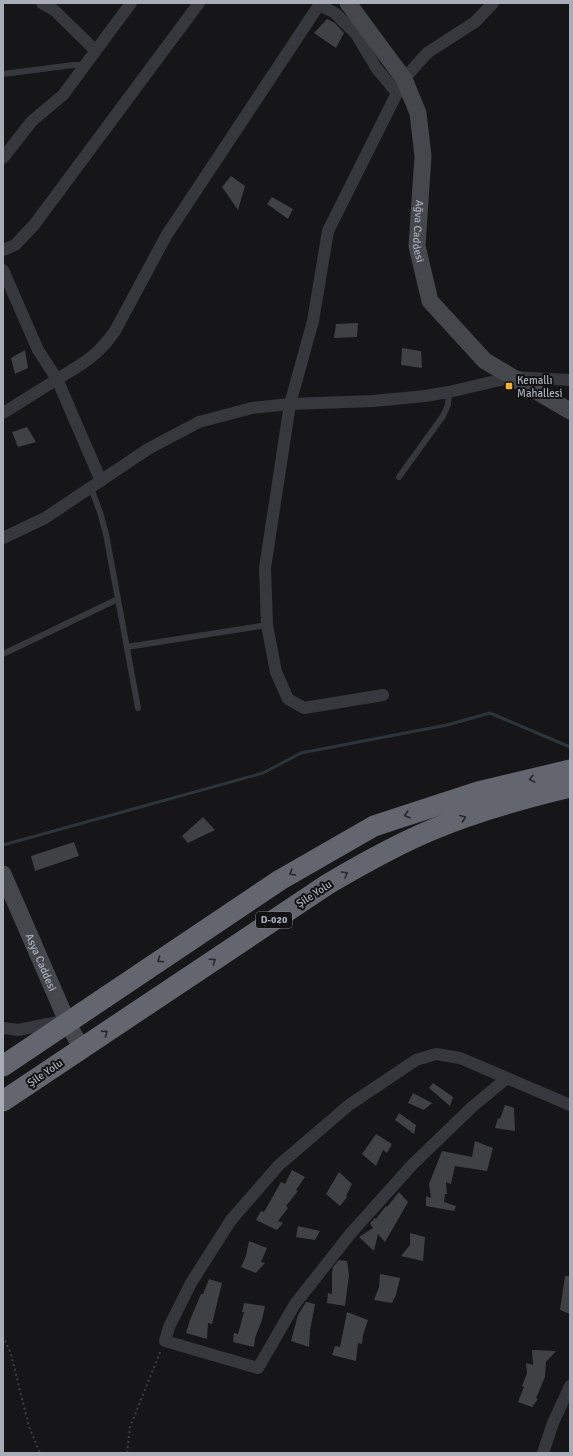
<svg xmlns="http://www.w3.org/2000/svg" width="573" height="1456" viewBox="0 0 573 1456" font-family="Signika,sans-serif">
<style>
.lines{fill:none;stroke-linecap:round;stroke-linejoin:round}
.stream{stroke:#2c353c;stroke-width:3}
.building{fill:#404145}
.path{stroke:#3d3f44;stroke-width:2;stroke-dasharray:2 3;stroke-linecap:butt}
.lane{stroke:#37383d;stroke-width:6}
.street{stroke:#37383d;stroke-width:12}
.secondary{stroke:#45474d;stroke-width:17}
.highway{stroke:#63666e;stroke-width:21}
.oneway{stroke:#26262a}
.poi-dot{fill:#f2b134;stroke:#111113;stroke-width:1.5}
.labels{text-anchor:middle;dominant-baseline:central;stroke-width:4;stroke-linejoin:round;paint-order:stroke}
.shield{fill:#111113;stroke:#7b7e86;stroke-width:1}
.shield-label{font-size:10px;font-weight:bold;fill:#a8adb8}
.street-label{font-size:11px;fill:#a8adb8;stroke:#111113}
.poi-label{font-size:11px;fill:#a8adb8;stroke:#111113;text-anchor:start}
</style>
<rect width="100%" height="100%" fill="#161618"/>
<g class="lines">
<!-- stream -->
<path class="stream" d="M3 845 263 773 301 753 447 725 490 713 570 747"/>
</g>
<!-- building -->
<g class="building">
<path d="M327 19 335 23 344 33 336 48 314 33Z"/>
<path d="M231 176 245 186 238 210 222 187Z"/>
<path d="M272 197 293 209 288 219 267 204Z"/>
<path d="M358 323 357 337 334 338 336 324Z"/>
<path d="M402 348 421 351 422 368 401 365Z"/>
<path d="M25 350 28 368 15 374 11 358Z"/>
<path d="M27 427 36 442 18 447 12 432Z"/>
<path d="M203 817 215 830 188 843 182 836Z"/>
<path d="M74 842 79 856 35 871 31 856Z"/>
<path d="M433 1083 453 1097 450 1106 429 1088Z"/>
<path d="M413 1093 432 1103 424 1110 408 1103Z"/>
<path d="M505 1105 514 1108 515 1131 495 1128 498 1118 500 1119Z"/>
<path d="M399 1113 416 1125 414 1134 395 1120Z"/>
<path d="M376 1134 392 1144 387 1153 383 1150 376 1166 362 1154Z"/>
<path d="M475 1141 493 1148 487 1171 455 1166 451 1184 446 1182 447 1194H445L444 1202 456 1206 454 1211 426 1206V1196L431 1198 429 1184 442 1151 472 1157Z"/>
<path d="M292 1170 305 1177 296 1190 298 1191 286 1206 288 1208 278 1221 283 1223 277 1230 256 1220 261 1211 264 1212 281 1182 285 1184Z"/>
<path d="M339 1172 352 1184 346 1196 347 1197 340 1206 326 1194Z"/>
<path d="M399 1192 408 1202 385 1242 378 1234 374 1251 359 1237 373 1228 370 1224 371 1222 375 1218 376 1219 386 1206 387 1207Z"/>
<path d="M298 1226 320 1231 315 1240 296 1237Z"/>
<path d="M410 1233 425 1237 423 1261 401 1256 410 1245Z"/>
<path d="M249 1241 267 1248 261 1262 265 1263 256 1273 241 1267 246 1256Z"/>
<path d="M339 1260 347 1261 349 1275 345 1306 327 1303 328 1293 332 1294V1273L333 1267Z"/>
<path d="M380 1274 400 1278 396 1295 392 1303 374 1300 379 1287Z"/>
<path d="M565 1276H570V1314L560 1310Z"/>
<path d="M209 1279 222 1283 212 1324 208 1323 207 1339 186 1333 190 1320 201 1294H203Z"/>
<path d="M306 1302 315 1304 310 1331 309 1347 291 1341 298 1315Z"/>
<path d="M244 1303 265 1306 262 1320 255 1338 254 1347 233 1342 234 1333 238 1334 244 1312H242Z"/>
<path d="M347 1312 368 1320 363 1335 362 1344 358 1343 356 1361 332 1355 335 1346 340 1347Z"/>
<path d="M532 1350 556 1351 546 1362 545 1377 536 1398 538 1399 532 1407 518 1402 524 1387 522 1386 527 1373 526 1363 533 1365Z"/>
</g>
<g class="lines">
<!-- path -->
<g class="path">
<path d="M3 1336 11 1354 29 1427 40 1453"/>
<path d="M127 1453 130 1427 161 1350"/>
</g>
<!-- lane -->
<g class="lane">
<path d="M3 74 73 65H84"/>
<path d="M399 477 443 416 448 405 449 392"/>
<path d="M91 488 100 512 106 534 138 708"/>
<path d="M127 647 267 625"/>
<path d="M3 654 118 599"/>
</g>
<!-- street -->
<g class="street">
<path d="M42 3 54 10 95 50"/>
<path d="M3 158 32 121 63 95 131 3"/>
<path d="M3 250 15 245 34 225 199 3"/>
<path d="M3 270 38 350 57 379 101 481"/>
<path d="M3 413C21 402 38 391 56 380 83 363 96 358 115 331L166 236 319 5 335 13 356 34 377 69 397 93"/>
<path d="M3 538 45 518 148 449 199 422 252 408 290 404 373 401 425 396 449 392 513 377 570 380"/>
<path d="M383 695 304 708 288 699 276 672 267 625 265 568 290 404 313 321 328 231 404 79 427 53 475 22 493 3"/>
<path d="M3 1028 18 1030 63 1021"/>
<path d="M507 1078 472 1107 412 1165 351 1233 295 1304 258 1368 165 1341 169 1327 191 1283 231 1220 279 1165 349 1105 416 1060 436 1054 460 1058 570 1105"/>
<path d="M543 1453 553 1423 570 1386"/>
</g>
<!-- secondary -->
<g class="secondary">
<path id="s1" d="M348 3 404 79 418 113 423 156 417 246 430 301 485 361 570 411"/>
<path id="s2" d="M3 874 70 1028 82 1048"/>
</g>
<!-- highway -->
<g class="highway">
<path d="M3 1066 280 880 374 826 478 792 570 770"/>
<path d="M3 1101 328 884C362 864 397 844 434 829 477 811 524 798 570 787"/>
</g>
</g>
<!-- one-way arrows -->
<defs><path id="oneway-chevron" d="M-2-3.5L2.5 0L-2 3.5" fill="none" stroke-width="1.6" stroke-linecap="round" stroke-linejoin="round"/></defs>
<g class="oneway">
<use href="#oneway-chevron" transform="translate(532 779) rotate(166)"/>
<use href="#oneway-chevron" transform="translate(407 815) rotate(162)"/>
<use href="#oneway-chevron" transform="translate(463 818) rotate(-21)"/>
<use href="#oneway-chevron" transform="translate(292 873) rotate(150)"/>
<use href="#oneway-chevron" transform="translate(345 874) rotate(-30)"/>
<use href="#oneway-chevron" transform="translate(160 960) rotate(146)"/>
<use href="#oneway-chevron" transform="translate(213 961) rotate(-34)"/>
<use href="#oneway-chevron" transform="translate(105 1033) rotate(-34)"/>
</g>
<!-- markers -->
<rect class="poi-dot" x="505" y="382" width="8" height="8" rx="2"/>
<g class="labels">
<!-- shield labels -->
<rect class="shield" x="256" y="912" width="36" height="16" rx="3"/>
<g class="shield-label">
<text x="274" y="920">D-020</text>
</g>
<!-- street labels -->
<g class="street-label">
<text stroke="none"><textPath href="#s1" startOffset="250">Ağva Caddesi</textPath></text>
<text transform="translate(314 894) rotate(-33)">Şile Yolu</text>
<text stroke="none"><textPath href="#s2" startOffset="96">Asya Caddesi</textPath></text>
<text transform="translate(45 1073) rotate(-34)">Şile Yolu</text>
</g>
<!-- poi labels -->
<g class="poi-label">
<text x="517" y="380">Kemallı<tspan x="517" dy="13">Mahallesi</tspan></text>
</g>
</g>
<!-- border -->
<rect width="573" height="1456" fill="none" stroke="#a8adb8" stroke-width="8"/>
</svg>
